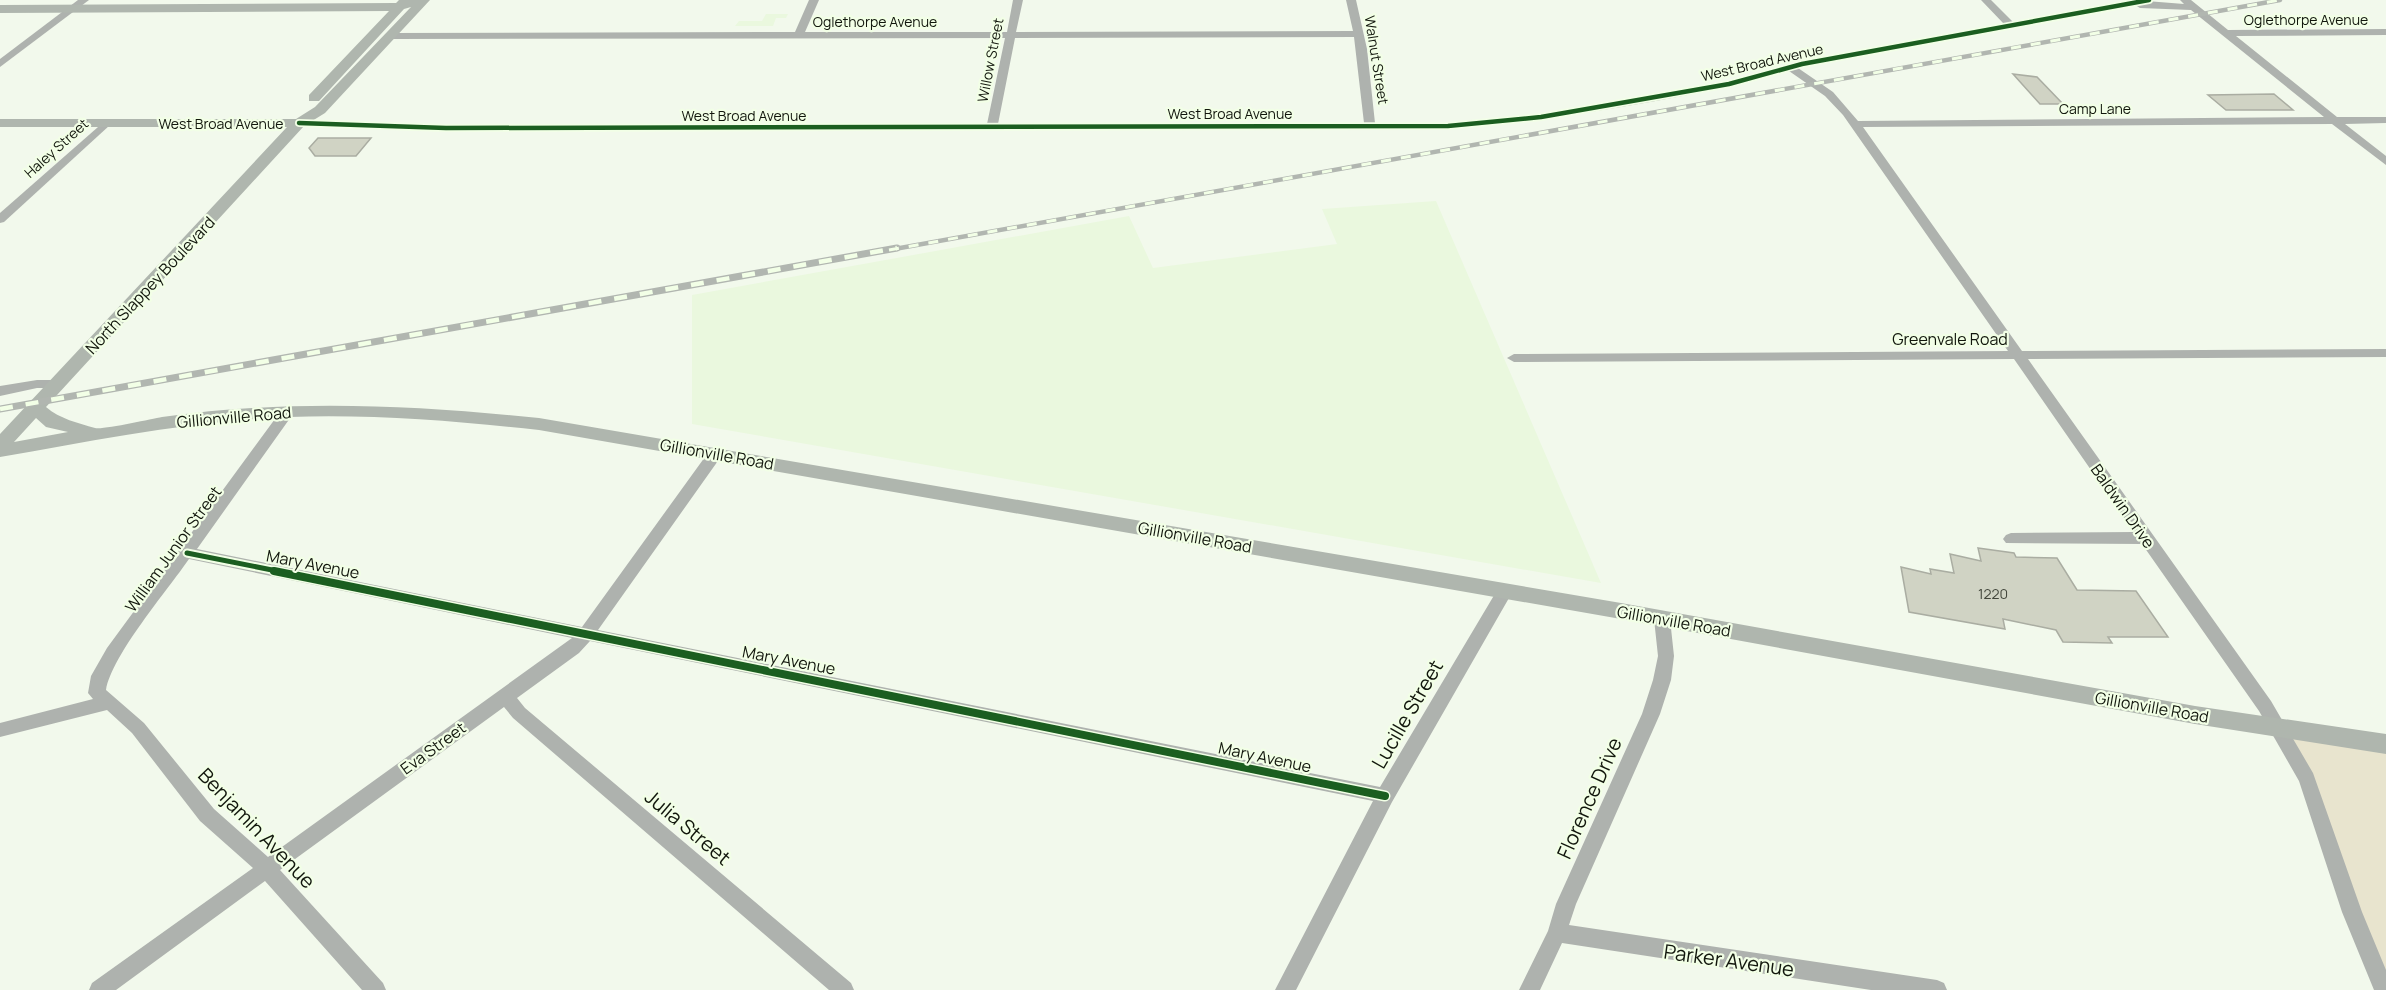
<svg xmlns="http://www.w3.org/2000/svg" width="2386" height="990" viewBox="0 0 2386 990" font-family="Manrope,sans-serif">
<style>
.built{fill:#eaf8de}
.green{fill:#e8e4ce}
.building{fill:#d0d3c4;stroke:#aaada2;stroke-width:1.5}
.lines{fill:none;stroke-linecap:round;stroke-linejoin:round}
.minor{fill:#aeb2ae;fill-rule:evenodd}
.major{fill:#afb6ae;fill-rule:evenodd}
.rail-far1-casing{stroke:#b1b6b0;stroke-width:4.5}
.rail-casing{stroke:#b1b6b0;stroke-width:7}
.rail-far1{stroke:#f2ffe6;stroke-width:3;stroke-dasharray:10;stroke-linecap:butt}
.rail{stroke:#f2ffe6;stroke-width:4.5;stroke-dasharray:13;stroke-linecap:butt}
.cycleway-far2-casing{stroke:#f2ffe6;stroke-width:8}
.cycleway-far1-casing{stroke:#f2ffe6;stroke-width:9}
.cycleway-casing{stroke:#f2ffe6;stroke-width:11}
.cycleway-far2{stroke:#1b5e20;stroke-width:4.5}
.cycleway-far1{stroke:#1b5e20;stroke-width:5}
.cycleway{stroke:#1b5e20;stroke-width:8}
.labels{text-anchor:middle;dominant-baseline:central;stroke-width:4.5;stroke-linejoin:round;paint-order:stroke}
.far-street-label{font-size:14px;fill:#11160c;stroke:#f2ffe6}
.number-label{font-size:14px;fill:#41453a}
.street-label{font-size:16px;fill:#11160c;stroke:#f2ffe6}
.near-street-label{font-size:20px;fill:#11160c;stroke:#f2ffe6}
</style>
<rect width="100%" height="100%" fill="#f2f9ec"/>
<!-- built -->
<g class="built">
<path d="M766 14H788L786 18H776L773 26H735L739 21H762Z"/>
<path d="M1436 201 1601 583 692 424V295L1129 216 1153 268 1337 244 1322 209Z"/>
</g>
<!-- green -->
<path class="green" d="M2282 731 2386 745V990Z"/>
<!-- building -->
<g class="building">
<path d="M2013 74 2037 77 2063 104H2040Z"/>
<path d="M2274 94 2293 110H2226L2208 95Z"/>
<path d="M318 138H371L356 156H315L309 148Z"/>
<path d="M1978 548 2014 553 2016 557 2057 558 2077 590 2136 591 2168 637H2108L2112 643 2063 642 2056 630 2003 619 2005 629 1909 612 1901 567 1931 574 1930 569 1954 573 1950 554 1981 561Z"/>
</g>
<g class="lines">
<!-- minor -->
<g class="minor">
<path d="M78 0H89L0 67V59Z"/>
<path d="M809 0H819L805 32H1007L1013 0H1023L1016 32 1353 31 1346 0H1356L1367 49 1375 123H1448L1541 114 1728 81 1802 61 2004 24 1981 0H1991L2013 22 2134 0 2184 4 2180 0H2191L2228 30 2386 29V35L2236 36 2337 117H2386V123L2345 124 2386 156V165L2332 124 1863 127 2022 351 2386 349V357L2028 359 2271 701 2313 773 2362 912 2386 970V990H2374L2342 912 2299 781 2259 711 2142 544 2006 543 2003 539 2006 535 2011 533 2134 532 2014 359 1514 362 1507 358 1514 354 2008 351 1843 115 1825 96 1789 71C1678 101 1563 118 1448 129L446 131 299 126 294 123 299 120 446 125 987 124 1005 38 392 39 387 36 392 33 795 32ZM2135 5 2140 8 2191 10 2324 117 1858 121 1833 92 1798 68ZM1354 37 1364 123 998 124 1015 38Z"/>
<path d="M106 120 110 121V125L4 222 0 223V213Z"/>
<path d="M37 380H58L65 384 58 388H37L0 396V386Z"/>
<path d="M288 406 295 411 293 414 197 549 582 627 710 450H720L722 454 720 458 598 630 1380 787 1499 587H1511L1513 591 1392 802 1296 990H1275L1373 801 590 641 579 653 517 698 525 708 851 983 854 990H829L513 718 504 707 280 870 383 983 386 990H362L265 881 116 990H89L92 983 253 868 200 821 132 733 107 710 0 737V723L93 699 88 693 91 676 107 648 283 408ZM189 559 572 638 268 857 214 809 144 723 106 690C112 655 167 591 189 559Z"/>
<path d="M1662 613 1668 615 1670 619 1674 656 1671 680 1660 714 1576 904 1569 925 1937 980 1944 983 1947 990H1871L1562 943 1540 990H1519L1548 931 1556 904 1642 714 1653 680 1658 656 1654 619 1656 615Z"/>
</g>
<!-- major -->
<path class="major" d="M399 0H430L325 113 304 126 46 407C60 419 78 423 95 428 103 430 151 419 162 417 289 399 413 405 539 418L1621 603 2195 706 2386 734V754L2195 724 1621 619 539 430C456 421 372 414 289 417 191 421 96 440 0 457V434L287 127H0V119H296L315 107 411 7 404 9 319 101H309V95L389 11 0 13V5L396 3ZM36 418 46 427 68 432 14 442Z"/>
<!-- rail-far1 casing -->
<g class="rail-far1-casing">
<path id="rail-far1" d="M889 250 2280 0"/>
</g>
<!-- rail casing -->
<g class="rail-casing">
<path id="rail" d="M0 409 897 248"/>
</g>
<!-- rail-far1 -->
<use href="#rail-far1" class="rail-far1"/>
<!-- rail -->
<use href="#rail" class="rail"/>
<!-- cycleway-far2 casing -->
<g class="cycleway-far2-casing">
<path id="cycleway-far2" d="M299 123 446 128 1448 126 1541 117 1729 84 1802 64 2149 0"/>
</g>
<!-- cycleway-far1 casing -->
<g class="cycleway-far1-casing">
<path id="cycleway-far1" d="M187 553 282 572"/>
</g>
<!-- cycleway casing -->
<g class="cycleway-casing">
<path id="cycleway" d="M274 571 1385 796"/>
</g>
<!-- cycleway-far2 -->
<use href="#cycleway-far2" class="cycleway-far2"/>
<!-- cycleway-far1 -->
<use href="#cycleway-far1" class="cycleway-far1"/>
<!-- cycleway -->
<use href="#cycleway" class="cycleway"/>
</g>
<g class="labels">
<!-- far-street labels -->
<g class="far-street-label">
<text x="2306" y="19">Oglethorpe Avenue</text>
<text x="875" y="21">Oglethorpe Avenue</text>
<text transform="translate(990 60) rotate(-79)">Willow Street</text>
<text transform="translate(1377 60) rotate(81)">Walnut Street</text>
<text transform="translate(1762 62) rotate(-13)">West Broad Avenue</text>
<text x="2095" y="108">Camp Lane</text>
<text x="1230" y="113">West Broad Avenue</text>
<text x="744" y="115">West Broad Avenue</text>
<text x="221" y="123">West Broad Avenue</text>
<text transform="translate(56 148) rotate(-42)">Haley Street</text>
</g>
<!-- number labels -->
<g class="number-label">
<text x="1993" y="593">1220</text>
</g>
<!-- street labels -->
<g class="street-label">
<text transform="translate(150 285) rotate(-47)">North Slappey Boulevard</text>
<text x="1950" y="339">Greenvale Road</text>
<text transform="translate(234 417) rotate(-5)">Gillionville Road</text>
<text transform="translate(717 454) rotate(10)">Gillionville Road</text>
<text transform="translate(2123 506) rotate(55)">Baldwin Drive</text>
<text transform="translate(1195 537) rotate(10)">Gillionville Road</text>
<text transform="translate(173 549) rotate(-54)">William Junior Street</text>
<text transform="translate(313 564) rotate(11)">Mary Avenue</text>
<text transform="translate(1674 621) rotate(10)">Gillionville Road</text>
<text transform="translate(789 660) rotate(11)">Mary Avenue</text>
<text transform="translate(2152 707) rotate(10)">Gillionville Road</text>
<text transform="translate(433 748) rotate(-36)">Eva Street</text>
<text transform="translate(1265 757) rotate(12)">Mary Avenue</text>
</g>
<!-- near-street labels -->
<g class="near-street-label">
<text transform="translate(1407 714) rotate(-60)">Lucille Street</text>
<text transform="translate(1589 798) rotate(-66)">Florence Drive</text>
<text transform="translate(688 827) rotate(40)">Julia Street</text>
<text transform="translate(257 828) rotate(46)">Benjamin Avenue</text>
<text transform="translate(1729 960) rotate(8)">Parker Avenue</text>
</g>
</g>
</svg>
